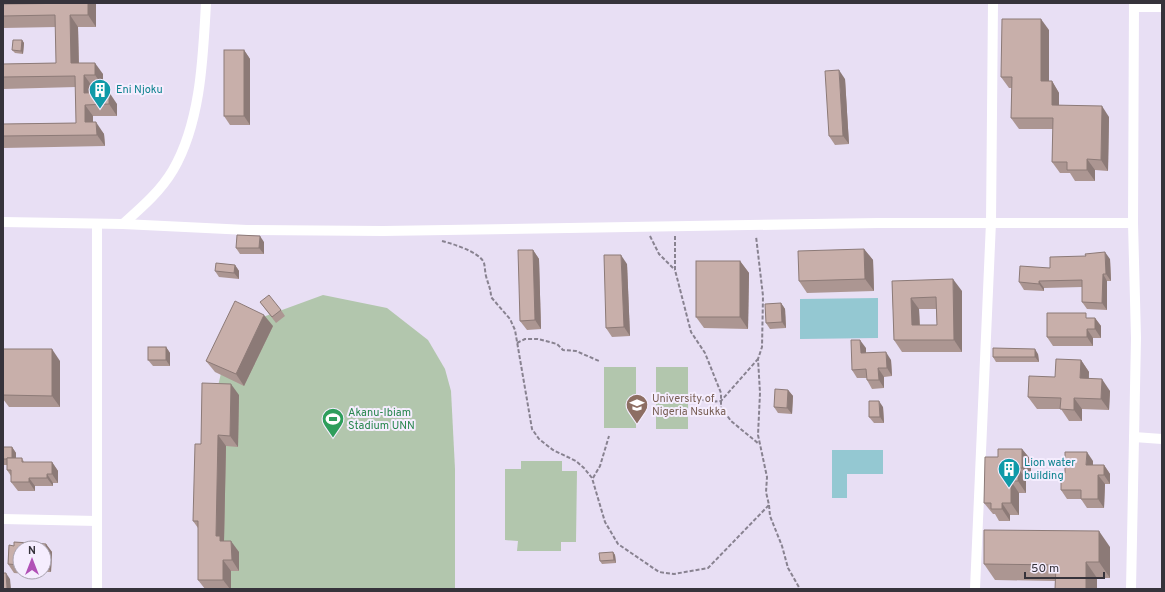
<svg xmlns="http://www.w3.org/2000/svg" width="1165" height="592" viewBox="0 0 1165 592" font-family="Overpass,sans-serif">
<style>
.green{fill:#b2c6ad}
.water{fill:#94c8d2}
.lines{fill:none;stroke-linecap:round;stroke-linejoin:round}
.path{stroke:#888290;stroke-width:2;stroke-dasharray:4 2;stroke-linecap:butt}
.minor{stroke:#fff;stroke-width:10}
.wall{fill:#ac9692;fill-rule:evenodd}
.shaded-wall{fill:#8c7a77}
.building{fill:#c8afaa;stroke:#8c7a77;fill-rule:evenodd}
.labels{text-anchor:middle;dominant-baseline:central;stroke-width:4;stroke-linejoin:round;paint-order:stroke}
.culture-label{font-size:11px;fill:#0d838f;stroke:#f5edfe;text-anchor:start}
.education-label{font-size:11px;fill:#785e54;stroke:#f5edfe;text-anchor:start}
.leisure-label{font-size:11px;fill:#27864d;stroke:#f5edfe;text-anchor:start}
</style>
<rect width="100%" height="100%" fill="#e8dff4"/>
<!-- green -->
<g class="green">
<path d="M323 295 387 308 428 340 445 369 451 391 455 469V589H213V408L224 360 263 317Z"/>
<rect x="604" y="367" width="32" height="61"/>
<rect x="656" y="367" width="32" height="62"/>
<path d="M521 461H562V471H577L576 542H561V551H517L518 541 505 540V469H521Z"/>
</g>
<!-- water -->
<g class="water">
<path d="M878 298V338L800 339V299Z"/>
<path d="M832 450H883V474H847V498H832Z"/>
</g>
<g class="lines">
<!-- path -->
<g class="path">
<path d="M650 236 659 254 675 270"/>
<path d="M675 236V270L691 332 705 353 721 393V407L731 421 759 444"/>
<path d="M442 241C453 244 480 252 484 263 485 267 485 272 486 276 488 284 491 289 491 297L510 319 515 330 532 429 539 439 553 450 576 461 584 468 592 478 605 522 618 544 659 572 674 574 708 568 769 505 766 492 767 477 758 435 760 393 758 359 762 347 763 296 756 236"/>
<path d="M517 343 525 339H538L557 344 563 350 576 351 599 361"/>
<path d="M696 398 710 402 721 401 758 359"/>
<path d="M593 478 600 466 609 436"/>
<path d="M769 505 770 516 782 546 788 568 800 589"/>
</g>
<!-- minor -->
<g class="minor">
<path d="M1134 7H1162"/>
<path d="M3 222 123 224 247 230 383 231 878 223H1133L1134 3"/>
<path d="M123 224C141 208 160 192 173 170 201 122 203 57 206 3"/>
<path d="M1134 437 1162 439"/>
<path d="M3 519 97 521"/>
<path d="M97 589V224"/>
<path d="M975 589 991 222 993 3"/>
<path d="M1131 589 1136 338 1133 223"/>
</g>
</g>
<!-- wall -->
<g class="wall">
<path d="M96 3V27H78L79 63 103 74V86H92V93L117 104V116H93V122L104 134 105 146 3 148V124L76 123V87L3 89V64L56 63V27L3 28V4Z"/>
<path d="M1049 30V81H1052L1059 93V105L1109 117 1108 171 1095 170V181H1075L1070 173H1060L1052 162 1053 129H1019L1011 118 1012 88H1009L1001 77Z"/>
<path d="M22 40 24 43 23 54 15 53 12 50Z"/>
<path d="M244 50 250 59V125H230L224 116Z"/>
<path d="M845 79 849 144 835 145 829 136Z"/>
<path d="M264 242V254H240L236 248Z"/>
<path d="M864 249 873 260 874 291 807 293 799 281Z"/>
<path d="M533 250 539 259 541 329 527 330 520 321Z"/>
<path d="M1110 259 1111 281H1107V310L1087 309 1082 302V287L1044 288V291L1024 290 1019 282 1050 268Z"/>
<path d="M740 261 749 273 748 329 704 328 696 317Z"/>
<path d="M627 264 630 336 612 337 606 328Z"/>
<path d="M235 265 239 271V279L219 277 215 271Z"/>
<path d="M892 281 962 291V352H902L894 340ZM919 309H936L937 325H920Z"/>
<path d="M260 302 281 310 285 316 276 323Z"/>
<path d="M781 303 785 309 786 328 770 329 766 323Z"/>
<path d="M1089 318H1095L1101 326V338H1093V346H1053L1047 337Z"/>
<path d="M273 326 244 386 215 372 206 361Z"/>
<path d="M166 347 170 353V366H153L148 360Z"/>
<path d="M866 348V353L891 360 892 376 884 377V388L872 389 867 380V378H857L852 370Z"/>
<path d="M3 349 60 361V407H9L3 399Z"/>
<path d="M1038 354 1039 362H996L993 357Z"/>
<path d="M1081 360 1089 372V379L1110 391 1109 410 1082 409V421H1069L1061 409H1037L1028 397 1055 377Z"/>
<path d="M788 390 793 396 792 414 778 413 774 407Z"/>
<path d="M239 395 238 447 226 446 224 541 239 552V571H231V589H205L198 580V528L193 521 201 444Z"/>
<path d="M883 407 884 423H874L869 417Z"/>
<path d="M3 447H12L16 453V458H22L24 462H52L58 471V483H53V486H35V491H18L11 482V476L7 470V465H3Z"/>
<path d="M1022 449 1031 460V479H1026V493H1019V515H1010V521H999L995 514H993L984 503 998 457Z"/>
<path d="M1093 461V465H1104L1110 474V484H1105L1104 508H1087L1081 499H1067L1061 490 1065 473Z"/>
<path d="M14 542 46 544 52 552 51 572H44V548H20V572H26V574L14 573 8 564 9 545 14 546Z"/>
<path d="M1110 547V578H1097V589H1055V581L995 580 984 564Z"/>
<path d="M613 552 615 555 616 563 602 564 600 561Z"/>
</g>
<!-- shaded-wall -->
<g class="shaded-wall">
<path d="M88 3H96V27L88 15Z"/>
<path d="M70 15 78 27 79 75 71 63Z"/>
<path d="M1041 19 1049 30V93L1041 81Z"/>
<path d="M22 40 24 43 23 54 21 51Z"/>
<path d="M244 50 250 59V125L244 116Z"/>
<path d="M95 63 103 74V86L95 75Z"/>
<path d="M839 70 845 79 849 144 843 136Z"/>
<path d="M84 75 92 86V105L84 93Z"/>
<path d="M1052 81 1059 93V116L1052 105Z"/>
<path d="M109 92 117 104V116L109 104Z"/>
<path d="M85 105 93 116V134L85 122Z"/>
<path d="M1102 106 1109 117 1108 171 1101 160Z"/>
<path d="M96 122 104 134 105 146 97 135Z"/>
<path d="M1087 159 1095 170V181L1087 170Z"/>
<path d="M260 236 264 242V254L259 248Z"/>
<path d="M864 249 873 260 874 291 865 279Z"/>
<path d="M533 250 539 259 541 329 535 320Z"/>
<path d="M1105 252 1110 259 1111 281 1106 274Z"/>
<path d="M621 255 627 264 630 336 624 327Z"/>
<path d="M740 261 749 273 748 329 740 317Z"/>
<path d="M235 265 239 271V279L234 273Z"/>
<path d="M1103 274 1107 281V310L1102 303Z"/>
<path d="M953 279 962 291V352L954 340Z"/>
<path d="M1039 281 1044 288V291L1039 284Z"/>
<path d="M911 298 919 309 920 337 912 325Z"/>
<path d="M781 303 785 309 786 328 782 322Z"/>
<path d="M264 315 273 326 244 386 236 374Z"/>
<path d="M1095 318 1101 326V338L1095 329Z"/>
<path d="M1087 329 1093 338V346L1087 337Z"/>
<path d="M860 340 866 348V362L861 353Z"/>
<path d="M166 347 170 353V366L166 360Z"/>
<path d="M52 349 60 361V407L52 396Z"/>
<path d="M1035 349 1038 354 1039 362 1035 357Z"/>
<path d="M886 352 891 360 892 376 887 368Z"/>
<path d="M1081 360 1089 372 1088 390 1080 378Z"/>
<path d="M878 368 884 377V388L879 380Z"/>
<path d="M1102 379 1110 391 1109 410 1101 399Z"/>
<path d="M231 384 239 395 238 447 230 436Z"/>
<path d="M788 390 793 396 792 414 787 408Z"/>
<path d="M1074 398 1082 409V421L1074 410Z"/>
<path d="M879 401 883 407 884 423 880 417Z"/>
<path d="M218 435 226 446 224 542 227 552 216 536Z"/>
<path d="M12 447 16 453V466L12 460Z"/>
<path d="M1022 449 1031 460V479L1022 468Z"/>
<path d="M1087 452 1093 461V474L1086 465Z"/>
<path d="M52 462 58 471V483L52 474Z"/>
<path d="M1104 465 1110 474V484L1104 475Z"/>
<path d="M1018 468 1026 479V493L1018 481Z"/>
<path d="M47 474 53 483V486L47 478Z"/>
<path d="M1098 475 1105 484 1104 508 1098 499Z"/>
<path d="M29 478 35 486V491L29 482Z"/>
<path d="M1011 481 1019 493V515L1011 503Z"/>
<path d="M1002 503 1010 515V521L1002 509Z"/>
<path d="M1099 531 1110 547V578L1099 562Z"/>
<path d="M231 541 239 552V571L232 560Z"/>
<path d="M46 544 52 552 51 572 45 563Z"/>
<path d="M613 552 615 555 616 563 614 560Z"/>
<path d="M223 560 231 571V589H230L223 580Z"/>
<path d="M1086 562 1097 578V589H1086Z"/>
<path d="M6 573 10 579 11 589H7Z"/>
</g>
<!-- building -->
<g class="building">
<path d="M88 3V15H70L71 63H95V75H84V93L109 92V104L85 105V122H96L97 135 3 136V124L76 123 75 76 3 77V64L56 63 55 15 3 16V4Z"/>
<path d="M1002 19H1041V81H1052V105L1102 106 1101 160 1087 159V170H1067V162H1052L1053 118H1011L1012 77H1001Z"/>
<path d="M13 40H22L21 51 12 50Z"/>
<rect x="224" y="50" width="20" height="66"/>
<path d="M839 70 843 136H829L825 71Z"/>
<path d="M237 235 260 236 259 248H236Z"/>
<path d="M864 249 865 279 799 281 798 251Z"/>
<path d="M518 250H533L535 320 520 321Z"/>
<path d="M1105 252 1106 274H1103L1102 303 1082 302V280L1039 281V284L1019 282 1020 266 1050 268V257L1086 256 1085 254Z"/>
<path d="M604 255H621L624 327 606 328Z"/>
<rect x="696" y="261" width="44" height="56"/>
<path d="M216 263 235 265 234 273 215 271Z"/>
<path d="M953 279 954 340H894L892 281ZM936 297 937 325H912L911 298Z"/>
<path d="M269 295 281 310 272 317 260 302Z"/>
<path d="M235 301 264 315 236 374 206 361Z"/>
<path d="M781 303 782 322 766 323 765 304Z"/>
<path d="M1047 313H1086V318H1095V329H1087V337H1047Z"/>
<path d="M851 340H860L861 353 886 352 887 368H878L879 380H867L866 369 852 370Z"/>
<rect x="148" y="347" width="18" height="13"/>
<path d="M993 348 1035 349V357H993Z"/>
<path d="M3 349H52V396L3 395Z"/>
<path d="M1056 359 1081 360 1080 378 1102 379 1101 399 1074 398V410L1060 409 1061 398 1028 397 1029 376 1055 377Z"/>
<path d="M202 383 231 384 230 436 218 435 216 536H220V541H231L232 560H223V580H198V521H193L195 444H201Z"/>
<path d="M775 389 788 390 787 408 774 407Z"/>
<path d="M869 401H879L880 417H869Z"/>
<path d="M3 447H12V458H7V459H3Z"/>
<path d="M998 449H1022V468H1018V481H1011V503H1002V509H991V503H984L985 457H998Z"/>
<path d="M1065 452H1087L1086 465H1104V475H1098V499H1081V490H1061V473H1065Z"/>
<path d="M7 458H22V462H52V474H47V478H29V482H11V470H7Z"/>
<path d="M984 530 1099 531V562H1086V589H1055L1056 565 984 564Z"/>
<path d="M14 542 46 544 45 563H44V548H20V565L8 564 9 545 14 546Z"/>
<path d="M613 552 614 560 600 561 599 553Z"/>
<path d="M3 573H6L7 589H3Z"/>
</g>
<!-- icons -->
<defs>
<g id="building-pin" transform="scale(1.15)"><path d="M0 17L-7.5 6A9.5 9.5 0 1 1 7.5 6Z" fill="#0f9aa8" stroke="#f5edfe"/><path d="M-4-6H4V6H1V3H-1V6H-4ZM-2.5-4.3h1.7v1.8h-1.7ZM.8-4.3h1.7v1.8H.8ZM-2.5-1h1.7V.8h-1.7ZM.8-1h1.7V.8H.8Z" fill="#fff"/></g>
<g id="university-pin" transform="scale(1.15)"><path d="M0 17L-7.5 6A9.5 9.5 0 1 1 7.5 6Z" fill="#8d6e63" stroke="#f5edfe"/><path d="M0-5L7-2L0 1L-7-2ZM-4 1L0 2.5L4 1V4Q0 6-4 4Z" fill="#fff"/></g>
<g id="stadium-pin" transform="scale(1.15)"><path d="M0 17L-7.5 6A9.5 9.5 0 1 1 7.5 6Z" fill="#2e9e5b" stroke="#f5edfe"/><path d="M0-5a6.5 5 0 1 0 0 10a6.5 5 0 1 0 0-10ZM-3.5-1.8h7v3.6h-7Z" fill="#fff"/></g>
</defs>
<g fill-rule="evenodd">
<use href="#building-pin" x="100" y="90"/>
<use href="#university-pin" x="637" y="405"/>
<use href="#stadium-pin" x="333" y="419"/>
<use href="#building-pin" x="1009" y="469"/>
</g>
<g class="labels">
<!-- culture labels -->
<g class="culture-label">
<text x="116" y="90">Eni Njoku</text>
<text x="1024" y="463">Lion water<tspan x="1024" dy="13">building</tspan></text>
</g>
<!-- education labels -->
<g class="education-label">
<text x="652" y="399">University of<tspan x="652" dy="13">Nigeria Nsukka</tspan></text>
</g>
<!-- leisure labels -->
<g class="leisure-label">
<text x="348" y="413">Akanu-Ibiam<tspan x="348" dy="13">Stadium UNN</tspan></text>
</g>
</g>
<!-- border -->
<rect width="1165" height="592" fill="none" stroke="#36333b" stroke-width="8"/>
<!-- north arrow -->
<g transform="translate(32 560)"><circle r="19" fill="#f5edfe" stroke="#a9a3b0"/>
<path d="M0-3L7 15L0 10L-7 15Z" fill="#b150b7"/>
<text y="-6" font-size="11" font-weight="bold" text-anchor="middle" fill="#36333b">N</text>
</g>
<!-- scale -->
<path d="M1025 572v6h79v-6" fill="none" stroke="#36333b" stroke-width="2"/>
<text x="1031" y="572" font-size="12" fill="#36333b" stroke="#f5edfe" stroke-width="3" paint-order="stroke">50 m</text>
</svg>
